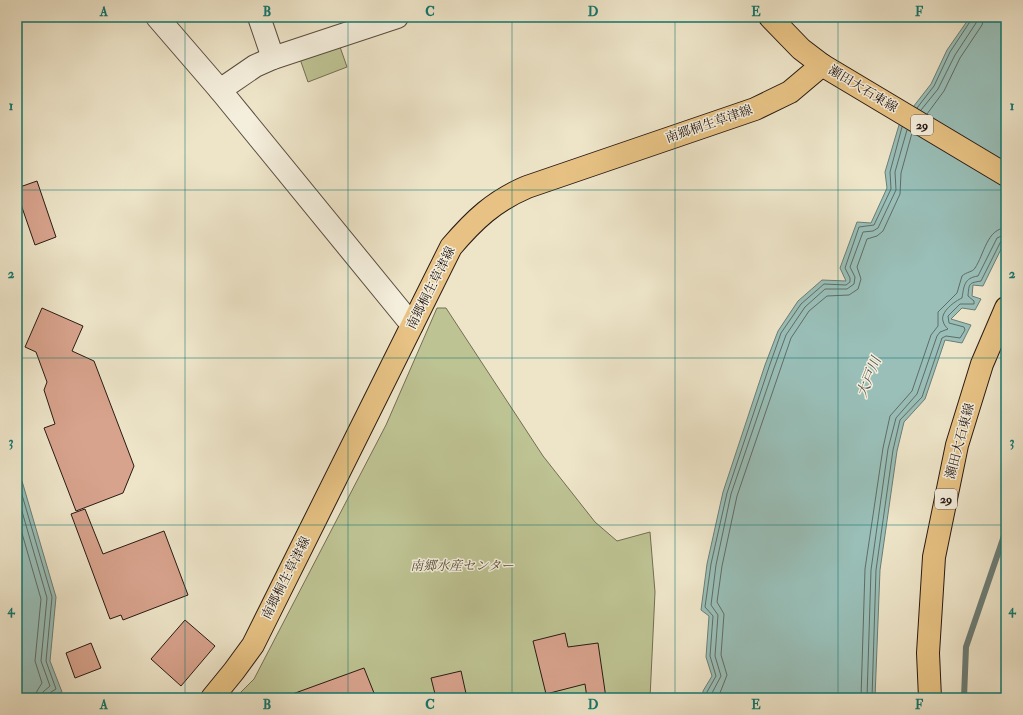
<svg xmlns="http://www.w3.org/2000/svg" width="1023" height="715" viewBox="0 0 1023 715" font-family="'IM FELL Double Pica','Noto Serif JP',serif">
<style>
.green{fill:#bec393;stroke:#736e54}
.water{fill:#99bfb8;stroke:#6c7d76}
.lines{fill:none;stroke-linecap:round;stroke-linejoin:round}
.shore{stroke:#606c66;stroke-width:1}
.stream{stroke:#6c7d76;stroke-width:6}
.building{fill:#d8a38d;stroke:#281a14}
.minor-casing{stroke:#5a4d41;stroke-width:24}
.major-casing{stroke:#281a14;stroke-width:24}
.minor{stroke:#f4eedc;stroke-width:22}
.major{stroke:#e7c284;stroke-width:22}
.grid{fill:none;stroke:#0f766e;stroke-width:1;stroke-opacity:0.55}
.labels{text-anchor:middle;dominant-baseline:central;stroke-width:3;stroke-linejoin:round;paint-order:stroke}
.shield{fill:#f4eedc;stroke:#655a50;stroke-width:1}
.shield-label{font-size:12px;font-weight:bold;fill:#281a14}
.street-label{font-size:13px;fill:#281a14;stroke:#f4eedc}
.park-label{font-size:13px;font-style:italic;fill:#554d3a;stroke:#f4eedc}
.water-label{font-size:14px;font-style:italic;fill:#50544d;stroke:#f4eedc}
.neatline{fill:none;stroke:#0f766e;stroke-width:1.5}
.grid-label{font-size:13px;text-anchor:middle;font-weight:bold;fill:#0f766e}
</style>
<rect width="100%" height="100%" fill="#eee5c9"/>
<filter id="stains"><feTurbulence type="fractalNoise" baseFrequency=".005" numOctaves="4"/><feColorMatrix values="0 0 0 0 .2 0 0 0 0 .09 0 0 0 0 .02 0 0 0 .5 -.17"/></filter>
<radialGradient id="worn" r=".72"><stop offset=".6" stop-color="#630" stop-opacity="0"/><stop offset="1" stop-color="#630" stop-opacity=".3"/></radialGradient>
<!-- green -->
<g class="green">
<path d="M339 44 347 67 308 82 300 59Z"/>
<path d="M437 308H446L543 456 595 522 617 541 650 532 655 592 650 698H238L241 692 254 679 386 425Z"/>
</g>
<!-- water -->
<g class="water">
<path d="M970 17H1006V239L983 286 973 285 972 296 981 299 975 310 962 308 951 319 971 325 962 343 945 340 925 399 904 422 897 451 880 570 875 698H703V691L712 676 706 657 709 616 701 610 707 564 723 492 765 365 778 331 798 301 822 280 846 281 840 268 857 222 871 223 887 188 885 172 899 125 931 84 947 50Z"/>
<path d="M22 481 56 597 50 661 62 692 46 698H17V483Z"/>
</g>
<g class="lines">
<!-- shore -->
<g class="shore">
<path d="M917 108 934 86 950 52 973 17"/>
<path d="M921 110 938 89 955 55 976 23 978 17"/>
<path d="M927 114 944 91 960 58 982 25 984 17"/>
<path d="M17 486 20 488 52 597 46 661 56 689 48 694 47 698"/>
<path d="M17 494 47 598 41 661 50 686 43 692 42 698"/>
<path d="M17 516 41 599 35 661 42 683 37 691 36 698"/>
<path d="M707 698V692L716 676 710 656 713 616 705 607 711 564 727 493 769 367 781 333 801 304 824 284 846 285 850 282V278L845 268 859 227 874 225 891 189 890 172 902 127"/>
<path d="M712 698V693L721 676 715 656 718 615 711 605 716 565 731 494 774 368 786 335 805 307 825 289H847L854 284 855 277 850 267 863 232 873 231 878 228 896 190 895 172 907 130"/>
<path d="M718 698 727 675 721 655 724 614 717 602 722 566 737 496 791 338 809 311 827 296 849 295 858 289 861 279 857 267 867 239 877 236 883 231 900 194 901 173 912 133"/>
<path d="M861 698 865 569 883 448 890 416 912 391 931 335 938 326V312L957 293 962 276C966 272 973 272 975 268 984 255 987 228 1006 228"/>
<path d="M867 698 871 570 888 449 896 418 917 394 937 336 940 332 948 329C946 327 944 325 943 321 940 312 955 301 962 298 964 286 964 278 978 276L997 238 1006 234"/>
<path d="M872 698 876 570 893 450 900 420 922 397 942 338 946 336 960 338 965 330 964 327 949 323 948 316 960 304H974V301L968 296C969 283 969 283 981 281L1001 241 1006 239"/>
</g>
<!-- stream -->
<path class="stream" d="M964 698 966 647 1006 530"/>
</g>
<!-- building -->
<g class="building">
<path d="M37 181 56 237 35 245 17 193V188Z"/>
<path d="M42 308 83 326 72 351 94 361 134 466 123 493 76 511 44 428 55 424 44 390 47 382 36 352 25 347Z"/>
<path d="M85 509 103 554 164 531 188 595 123 620 121 615 110 619 71 514Z"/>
<path d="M185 620 215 646 181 686 151 659Z"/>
<path d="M565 633 568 647 598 643 606 698H587L585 684 546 694 533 641Z"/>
<path d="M91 643 101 668 75 678 66 653Z"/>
<path d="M364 668 376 698H287V696Z"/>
<path d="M461 671 467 698H436L431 678Z"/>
</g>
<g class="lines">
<!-- minor casing -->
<g class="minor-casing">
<g id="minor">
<path d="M157 17 220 90 412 325"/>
<path d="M259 17 273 58"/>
<path d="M220 90 255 66 273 58 397 17"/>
</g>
</g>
<!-- major casing -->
<g class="major-casing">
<g id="major">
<path d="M770 17 801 49 822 65 1006 175"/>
<path d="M212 698 234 671 253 645 451 247C474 220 494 201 527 187L755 109 790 92 822 65"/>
<path d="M930 698 928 653 934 557 957 445 982 364 1006 308"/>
</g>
</g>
<!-- minor -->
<use href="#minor" class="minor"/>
<!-- major -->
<use href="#major" class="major"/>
</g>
<!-- grid -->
<path class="grid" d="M185 17V698M348 17V698M512 17V698M675 17V698M838 17V698M17 190H1006M17 358H1006M17 525H1006"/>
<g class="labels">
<!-- shield labels -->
<g class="shield">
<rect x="911" y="115" width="22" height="20" rx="3"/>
<rect x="935" y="489" width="22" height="20" rx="3"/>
</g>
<g class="shield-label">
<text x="922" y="125">29</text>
<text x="946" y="499">29</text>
</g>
<!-- street labels -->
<g class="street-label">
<text transform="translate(863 89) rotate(31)">瀬田大石東線</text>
<text transform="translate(709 124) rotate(-19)">南郷桐生草津線</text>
<text transform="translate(431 288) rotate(-63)">南郷桐生草津線</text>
<text transform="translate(960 441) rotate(-75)">瀬田大石東線</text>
<text transform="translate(286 578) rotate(-63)">南郷桐生草津線</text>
</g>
<!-- park labels -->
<g class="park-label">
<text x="462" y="566">南郷水産センター</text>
</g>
<!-- water labels -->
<g class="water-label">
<text transform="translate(869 377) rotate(-68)">大戸川</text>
</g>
</g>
<!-- margin -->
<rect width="1023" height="715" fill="none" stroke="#eee5c9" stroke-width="44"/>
<rect x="22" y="22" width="979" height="671" class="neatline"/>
<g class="grid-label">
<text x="104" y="16">A</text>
<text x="267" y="16">B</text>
<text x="430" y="16">C</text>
<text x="593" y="16">D</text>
<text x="756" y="16">E</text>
<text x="919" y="16">F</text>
<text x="11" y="110">1</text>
<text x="1012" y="110">1</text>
<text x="11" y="278">2</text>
<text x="1012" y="278">2</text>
<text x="11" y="446">3</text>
<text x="1012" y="446">3</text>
<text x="11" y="614">4</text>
<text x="1012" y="614">4</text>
<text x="104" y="709">A</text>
<text x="267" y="709">B</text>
<text x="430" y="709">C</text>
<text x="593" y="709">D</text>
<text x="756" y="709">E</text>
<text x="919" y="709">F</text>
</g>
<rect width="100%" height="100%" filter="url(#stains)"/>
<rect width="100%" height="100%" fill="url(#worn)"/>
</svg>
